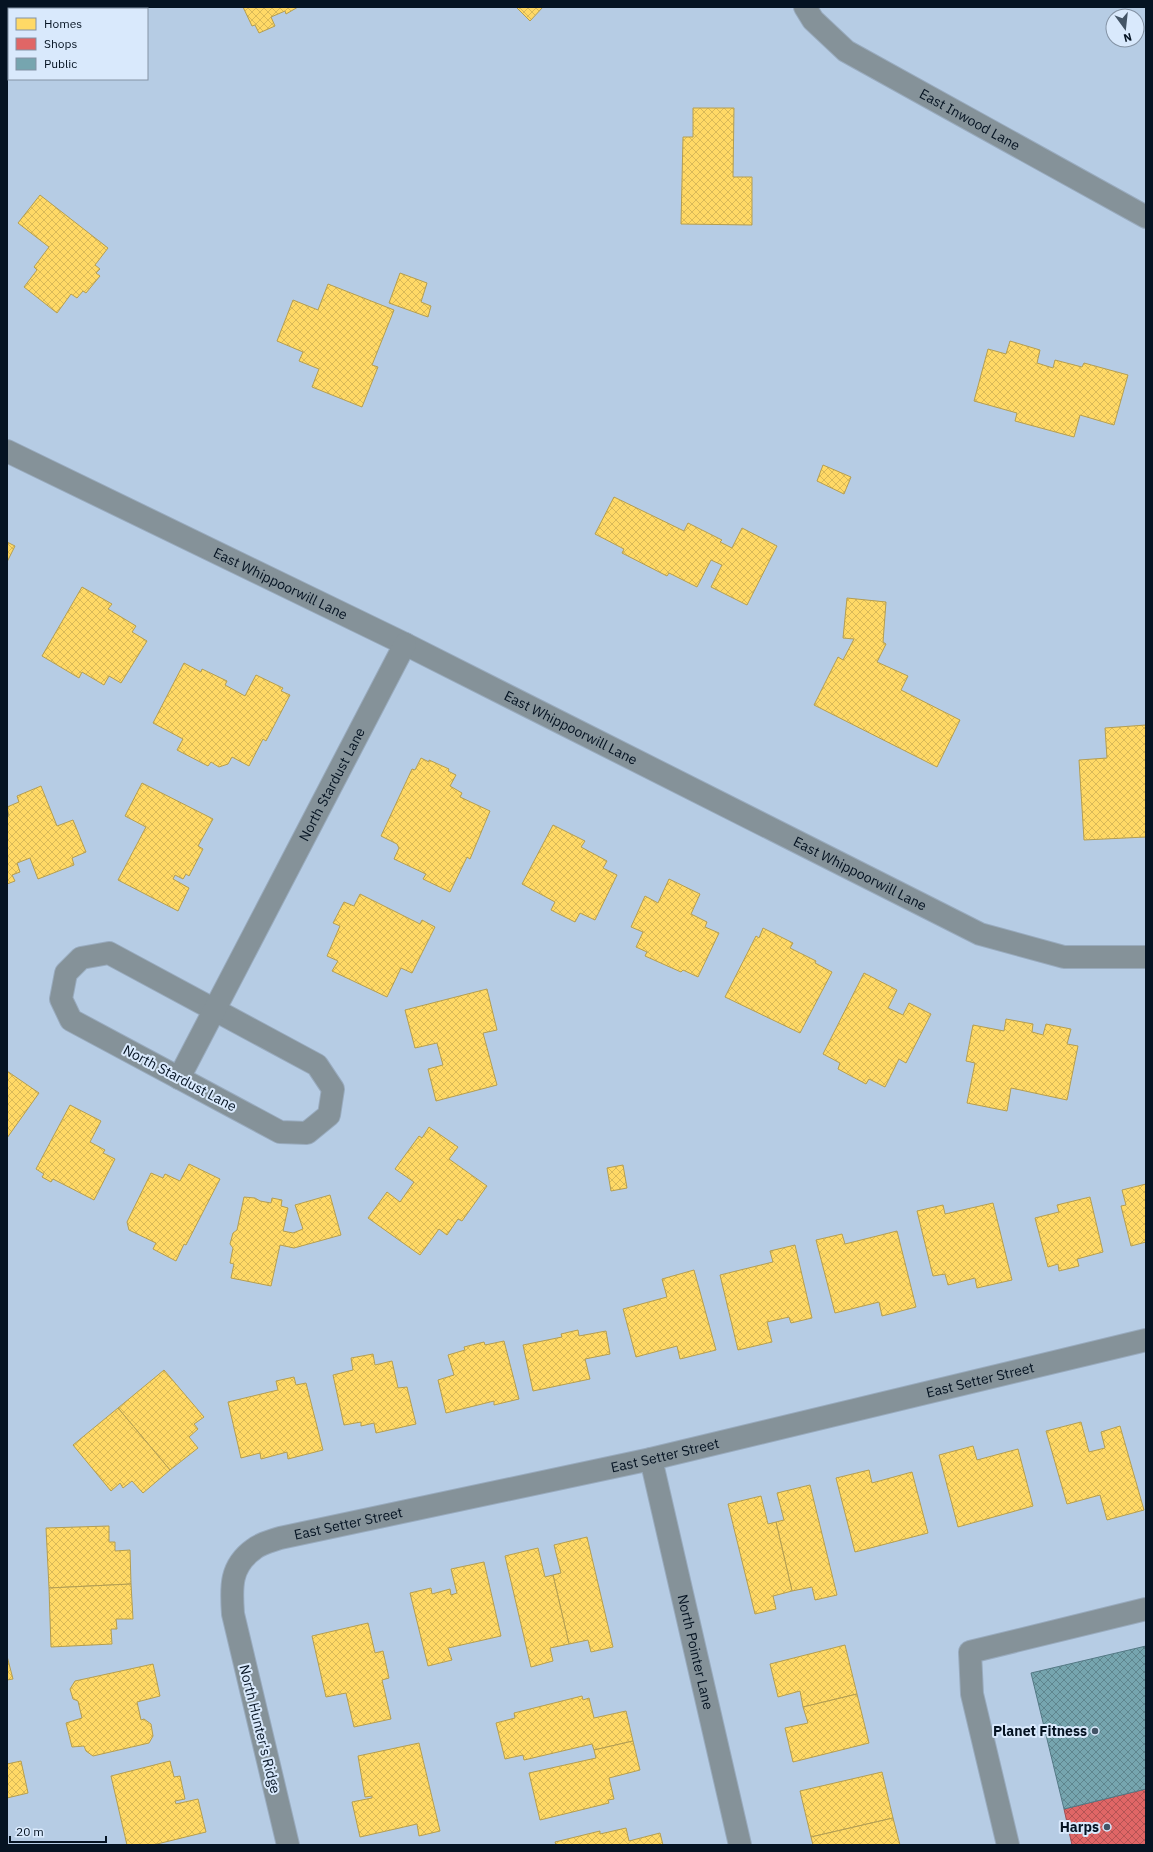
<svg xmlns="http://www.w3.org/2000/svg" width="1153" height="1852" viewBox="0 0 1153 1852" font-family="'IBM Plex Sans',sans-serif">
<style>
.homes{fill:url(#homes-cross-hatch);stroke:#b49e52}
.shops{fill:url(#shops-cross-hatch);stroke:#9e4d52}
.public{fill:url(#public-cross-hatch);stroke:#547985}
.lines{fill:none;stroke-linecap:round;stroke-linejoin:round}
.minor-casing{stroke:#99abbe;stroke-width:24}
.minor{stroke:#859299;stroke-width:22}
.poi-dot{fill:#435466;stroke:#d9e9fc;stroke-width:1.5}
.labels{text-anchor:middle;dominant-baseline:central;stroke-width:4;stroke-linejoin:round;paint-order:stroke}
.street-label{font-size:14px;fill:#051322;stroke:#d9e9fc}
.poi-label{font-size:14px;font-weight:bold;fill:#051322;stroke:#d9e9fc;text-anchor:end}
</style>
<defs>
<pattern id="homes-cross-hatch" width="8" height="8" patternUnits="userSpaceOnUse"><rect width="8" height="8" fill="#ffd966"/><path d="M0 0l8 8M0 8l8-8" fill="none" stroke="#d9b958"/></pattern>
<pattern id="shops-cross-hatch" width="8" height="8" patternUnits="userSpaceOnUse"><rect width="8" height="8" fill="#e06666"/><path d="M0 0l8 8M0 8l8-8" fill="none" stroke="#b45354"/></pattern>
<pattern id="public-cross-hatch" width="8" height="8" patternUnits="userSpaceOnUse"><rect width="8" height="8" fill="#76a5af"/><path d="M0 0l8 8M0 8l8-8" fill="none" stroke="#5f858e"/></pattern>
</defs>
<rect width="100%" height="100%" fill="#b6cce4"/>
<!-- homes -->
<g class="homes">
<path d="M243 7H298L286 14 285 11 271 17 275 26 259 33 255 25 252 26Z"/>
<path d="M516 7H543L530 21Z"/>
<path d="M693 108H734L733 177H752V225L681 224 683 137H693Z"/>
<path d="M40 195 108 248 95 265 100 269 96 273 100 276 86 293 83 291 77 298 71 294 57 313 24 287 37 270 34 267 49 247 18 223Z"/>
<path d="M400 273 427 283 421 302 431 306 428 317 389 303Z"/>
<path d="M328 284 394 310 372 365 378 367 362 407 312 387 319 369 299 361 303 352 277 341 293 300 318 310Z"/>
<path d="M1010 341 1040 350 1037 363 1053 368 1055 360 1082 367 1084 363 1128 375 1114 425 1080 415 1074 437 1015 421 1017 413 974 401 988 349 1006 354Z"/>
<path d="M823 465 851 477 844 494 817 481Z"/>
<path d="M614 497 684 531 688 523 722 540 720 542 732 548 742 528 777 546 747 605 711 587 722 565 711 560 697 587 669 573 667 576 622 553 624 549 595 534Z"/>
<path d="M7 542 15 546 7 562Z"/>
<path d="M82 587 112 604 108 609 136 626 132 632 147 641 121 683 109 676 104 685 82 672 79 678 42 656Z"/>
<path d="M847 598 886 602 883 642 886 644 877 662 908 676 901 690 960 720 937 767 814 705 838 657 843 660 854 639 843 638Z"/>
<path d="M184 663 201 672 202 669 227 681 225 685 245 696 256 675 283 688 281 691 290 695 266 741 263 739 249 766 232 757 228 764 219 767 211 762 208 766 177 750 183 739 153 723Z"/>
<path d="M1146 725V837L1084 840 1079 760 1107 758 1105 728Z"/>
<path d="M421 758 429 762V760L449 769 448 771 456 775 450 786 462 793 460 797 490 811 470 859 467 857 450 892 423 879 426 874 394 859 399 848 397 844 381 836 412 769 415 770Z"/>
<path d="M142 783 213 819 198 846 203 849 189 876 186 874 183 879 175 875 173 879 189 888 178 911 118 880 146 827 125 816Z"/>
<path d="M41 786 57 826 73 820 86 852 72 858 74 865 38 879 30 858 17 863 20 872 12 875 15 881 7 884V816H9L7 807 19 802 17 796Z"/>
<path d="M553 825 585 841 581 847 607 861 603 868 617 875 595 920 580 913 575 922 551 910 555 902 522 884Z"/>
<path d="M669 879 700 894 691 914 707 922 705 927 719 933 698 977 683 970 681 972 645 956 647 952 636 947 643 932 631 927 645 896 658 903Z"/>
<path d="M360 894 420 924 422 920 435 927 412 973 401 968 387 997 332 971 338 961 327 956 340 926 333 923 344 902 354 906Z"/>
<path d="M763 928 793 943 790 948 816 961 815 963 832 972 800 1033 725 997 756 936 759 938Z"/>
<path d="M864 973 897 990 888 1008 903 1015 909 1003 931 1014 906 1063 899 1059 885 1087 869 1079 866 1084 838 1069 840 1063 823 1054Z"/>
<path d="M487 989 497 1030 483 1033 497 1085 436 1101 428 1069 443 1065 437 1043 415 1048 405 1010Z"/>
<path d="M1006 1019 1033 1024 1032 1032 1043 1035 1046 1024 1071 1029 1067 1044 1078 1046 1067 1100 1011 1088 1007 1111 967 1103 975 1063 966 1061 973 1025 1004 1031Z"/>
<path d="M7 1071 39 1093 7 1138Z"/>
<path d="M70 1105 101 1121 90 1142 105 1150 103 1153 115 1159 94 1200 53 1179 51 1182 42 1177 44 1174 36 1169Z"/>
<path d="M429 1127 458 1147 449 1159 487 1186 462 1221 458 1219 447 1235 439 1229 420 1255 368 1218 387 1192 400 1202 414 1182 395 1169 419 1136 422 1138Z"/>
<path d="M189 1164 220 1179 186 1245 184 1244 176 1261 153 1249 156 1243 129 1230 127 1222 151 1173 163 1178 165 1174 180 1181Z"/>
<path d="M623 1165 627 1188 611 1191 607 1168Z"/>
<path d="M1146 1184V1242L1131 1246 1121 1206 1126 1205 1122 1190Z"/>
<path d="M330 1195 341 1235 294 1248 280 1245 271 1286 231 1278 234 1264 230 1263 233 1248 230 1244 233 1233 237 1230 244 1197 255 1198 260 1201 271 1203 272 1198 282 1200 281 1206 288 1208 283 1231 293 1233 303 1229 295 1205Z"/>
<path d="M1090 1197 1103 1252 1077 1259 1079 1266 1059 1271 1058 1264 1048 1267 1035 1218 1059 1212 1057 1205Z"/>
<path d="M993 1203 1012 1280 977 1288 975 1278 948 1285 945 1274 933 1276 917 1211 943 1205 945 1214Z"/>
<path d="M897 1231 916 1307 882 1316 879 1302 835 1313 816 1240 842 1234 845 1244Z"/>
<path d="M795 1245 812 1318 791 1323 789 1317 767 1322 772 1342 738 1350 720 1275 773 1262 770 1251Z"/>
<path d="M694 1270 716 1350 680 1359 677 1346 636 1357 623 1309 667 1297 662 1279Z"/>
<path d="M578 1330 579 1336 606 1331 610 1354 585 1359 590 1379 533 1391 523 1345 562 1337 561 1334Z"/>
<path d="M504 1341 519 1399 494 1405V1401L446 1413 438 1380 454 1375 448 1355 465 1350 464 1347 484 1342 485 1345Z"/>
<path d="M373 1354 375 1365 392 1361 398 1388 407 1387 416 1424 376 1433 374 1423 361 1426V1422L344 1425 333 1375 353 1370 351 1358Z"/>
<path d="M164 1370 204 1417 194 1424 198 1429 189 1437 198 1448 170 1470 118 1408Z"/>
<path d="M294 1377 296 1385 306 1383 323 1450 288 1459 287 1452 261 1459 260 1453 241 1458 228 1402 278 1390 276 1381Z"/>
<path d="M118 1408 170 1470 143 1493 132 1481 123 1488 120 1483 111 1491 73 1445Z"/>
<path d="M1081 1422 1089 1452 1105 1448 1101 1432 1120 1426 1144 1510 1107 1520 1100 1495 1067 1504 1046 1431Z"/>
<path d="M973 1446 977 1460 1018 1449 1033 1506 958 1527 939 1455Z"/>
<path d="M869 1470 872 1483 912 1472 928 1533 855 1552 836 1478Z"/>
<path d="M810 1485 837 1595 815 1600 812 1587 792 1591 776 1522 784 1520 777 1493Z"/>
<path d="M761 1496 768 1524 776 1522 792 1591 773 1596 776 1609 755 1614 728 1504Z"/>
<path d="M109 1526V1542H115V1551L130 1550 131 1584 49 1588 46 1528Z"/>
<path d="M587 1537 613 1647 591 1652 588 1640 569 1644 553 1575 561 1573 554 1545Z"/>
<path d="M538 1548 545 1577 553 1575 569 1644 550 1648 553 1661 531 1667 505 1556Z"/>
<path d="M484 1562 501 1636 448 1648 452 1660 428 1666 410 1593 431 1588 432 1594 450 1589 451 1595 457 1593 451 1569Z"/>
<path d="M131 1584 133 1619H116L117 1629H111L112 1644 51 1647 49 1588Z"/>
<path d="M368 1623 375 1653 383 1651 389 1678 382 1680 391 1719 354 1727 346 1693 326 1697 312 1636Z"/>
<path d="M845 1645 857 1694 803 1707 800 1691 778 1697 770 1664Z"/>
<path d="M7 1656 13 1679 7 1680Z"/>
<path d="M153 1664 160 1696 137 1702 141 1720 144 1719 151 1724 153 1736 149 1743 93 1756 86 1751 84 1746 72 1747 66 1723 82 1718 78 1701 73 1699 70 1689 75 1681Z"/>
<path d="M857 1694 869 1743 793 1762 785 1728 808 1723 803 1707Z"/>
<path d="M582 1696 583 1700 589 1698 594 1718 626 1711 633 1741 594 1750 592 1744 524 1760 523 1755 505 1759 496 1723 515 1718 514 1713Z"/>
<path d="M633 1741 640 1770 609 1778 614 1799 608 1800 609 1803 540 1820 529 1773 596 1758 594 1750Z"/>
<path d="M419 1743 440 1831 419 1836 417 1824 360 1837 352 1802 372 1798V1796L365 1797 358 1756Z"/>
<path d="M21 1761 28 1793 7 1798V1764Z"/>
<path d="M170 1761 174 1777 180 1776 185 1799 175 1801 176 1804 198 1799 206 1832 153 1845H127L111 1776Z"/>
<path d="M882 1772 893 1818 811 1837 800 1791Z"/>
<path d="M893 1818 900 1845H813L811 1837Z"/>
<path d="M626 1828 629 1841 660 1833 663 1845H556L555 1842 600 1831V1834Z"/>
</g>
<!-- shops -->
<path class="shops" d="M1146 1789V1845H1072L1064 1809Z"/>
<!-- public -->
<path class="public" d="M1146 1646V1789L1064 1809 1031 1673Z"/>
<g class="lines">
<!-- minor casing -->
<g class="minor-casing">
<g id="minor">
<path id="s1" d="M805 7 813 20 846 51 1146 217"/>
<path d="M7 22 9 19"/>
<path id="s2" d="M7 451 405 644 980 934 1064 957H1146"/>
<path d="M109 953 317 1065 333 1089 329 1115 307 1133 280 1132 71 1020 61 999 66 973 81 958Z"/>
<path id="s3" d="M179 1078 405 644"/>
<path id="s4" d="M651 1459 740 1845"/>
<path id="s5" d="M288 1845 233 1614C231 1587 230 1566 254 1549 261 1543 272 1541 280 1538L651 1459 1146 1340"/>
<path d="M1008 1845 972 1694 970 1652 1146 1609"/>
</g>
</g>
<!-- minor -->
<use href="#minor" class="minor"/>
</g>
<!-- markers -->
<g class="poi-dot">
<circle cx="1095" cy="1731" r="4"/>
<circle cx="1107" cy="1827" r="4"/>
</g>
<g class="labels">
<!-- street labels -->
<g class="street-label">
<text stroke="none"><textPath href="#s1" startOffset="202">East Inwood Lane</textPath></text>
<text stroke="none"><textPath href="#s2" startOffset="304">East Whippoorwill Lane</textPath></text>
<text stroke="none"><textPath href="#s2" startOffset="628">East Whippoorwill Lane</textPath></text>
<text stroke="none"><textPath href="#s3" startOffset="331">North Stardust Lane</textPath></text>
<text stroke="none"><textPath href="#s2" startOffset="952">East Whippoorwill Lane</textPath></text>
<text transform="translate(180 1078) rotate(28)">North Stardust Lane</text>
<text stroke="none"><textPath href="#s5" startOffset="1056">East Setter Street</textPath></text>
<text stroke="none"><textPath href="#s5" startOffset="732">East Setter Street</textPath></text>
<text stroke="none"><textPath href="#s5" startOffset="408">East Setter Street</textPath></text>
<text stroke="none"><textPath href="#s4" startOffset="198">North Pointer Lane</textPath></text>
<text transform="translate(260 1729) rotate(76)">North Hunter's Ridge</text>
</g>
<!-- poi labels -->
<g class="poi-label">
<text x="1087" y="1731">Planet Fitness</text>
<text x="1099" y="1827">Harps</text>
</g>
</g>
<!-- border -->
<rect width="1153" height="1852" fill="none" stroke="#051322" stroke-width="16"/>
<!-- legend -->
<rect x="8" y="8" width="140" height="72" fill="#d9e9fc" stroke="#8493a5"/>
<rect x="16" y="18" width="20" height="12" fill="#ffd966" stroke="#8493a5"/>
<text x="44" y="28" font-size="12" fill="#051322">Homes</text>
<rect x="16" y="38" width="20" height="12" fill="#e06666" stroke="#8493a5"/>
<text x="44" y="48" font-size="12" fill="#051322">Shops</text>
<rect x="16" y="58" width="20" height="12" fill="#76a5af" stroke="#8493a5"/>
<text x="44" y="68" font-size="12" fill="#051322">Public</text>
<!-- north arrow -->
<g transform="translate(1125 28) rotate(165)"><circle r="19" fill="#d9e9fc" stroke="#8493a5"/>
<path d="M0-3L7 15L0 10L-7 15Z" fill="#435466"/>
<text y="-6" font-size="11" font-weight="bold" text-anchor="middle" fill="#051322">N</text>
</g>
<!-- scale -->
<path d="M10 1836v6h96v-6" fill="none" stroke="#051322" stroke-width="2"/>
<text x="16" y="1836" font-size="12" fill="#051322" stroke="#d9e9fc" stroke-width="3" paint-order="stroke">20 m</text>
</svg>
